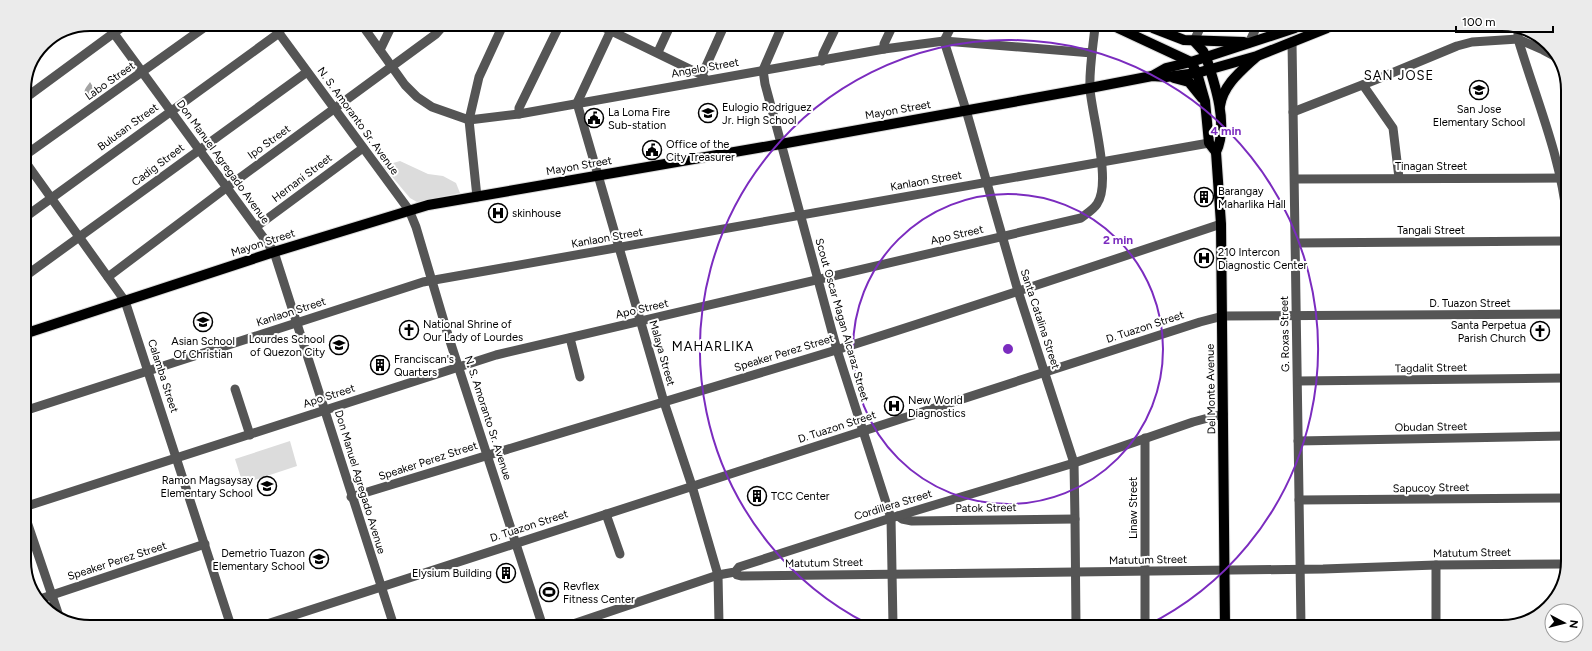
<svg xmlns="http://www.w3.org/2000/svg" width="1592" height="651" viewBox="0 0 1592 651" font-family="Figtree,sans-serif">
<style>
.green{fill:#dcdcdc}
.water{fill:#a3a3a3}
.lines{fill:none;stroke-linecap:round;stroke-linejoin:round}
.major-casing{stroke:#dbdbdb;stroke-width:12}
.minor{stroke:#555;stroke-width:9}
.major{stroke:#000;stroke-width:10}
.ring{fill:none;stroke:#7b2cbf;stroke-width:2}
.labels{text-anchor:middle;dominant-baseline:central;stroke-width:4;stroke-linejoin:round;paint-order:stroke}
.street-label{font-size:11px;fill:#000;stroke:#fff}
.poi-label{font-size:11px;fill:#000;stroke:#fff;text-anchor:start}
.quarter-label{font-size:13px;letter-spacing:1px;fill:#000;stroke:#fff}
.rim{fill:none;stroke:#000;stroke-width:2}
.centre{fill:#7b2cbf;stroke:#fff;stroke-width:2}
.ring-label{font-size:12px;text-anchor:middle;font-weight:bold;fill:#7b2cbf;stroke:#fff;stroke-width:4;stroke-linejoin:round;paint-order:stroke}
</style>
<rect width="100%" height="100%" fill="#fff"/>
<!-- green -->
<g class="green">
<path d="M400 161 428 174 443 176 456 183 460 193 417 202 410 198 383 166Z"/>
<path d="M290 441 297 466 243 484 235 459Z"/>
</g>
<!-- water -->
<path class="water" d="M90 82 93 87 98 89 89 98 85 96C83 89 87 87 90 82Z"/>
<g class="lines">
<!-- major casing -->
<g class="major-casing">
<g id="major">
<path d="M1118 28 1191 62 1197 73 1205 101 1209 143 1216 152"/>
<path d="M1153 28 1184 40 1244 42"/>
<path d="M1194 41 1203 51 1206 57C1215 84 1229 126 1216 152L1221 224 1225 626"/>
<path d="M1152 76 1166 68 1191 62 1295 28"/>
<path d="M1174 78 1189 82 1202 98"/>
<path d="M1220 106C1223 85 1241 71 1256 57"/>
<path d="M24 334 274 252 428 205 781 144 1090 88 1152 76 1166 77 1197 73 1257 56 1327 28"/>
</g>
</g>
<!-- minor -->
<g class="minor">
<path d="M107 24 274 252 393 623"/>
<path d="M273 25 409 210 416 227 448 335 542 624"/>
<path d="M362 25 405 85 417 97 432 107 469 120 519 114 884 49 944 41 1092 53"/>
<path d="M601 26 702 75 706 80"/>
<path d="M613 26 577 103 664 402 692 486 718 575 719 624"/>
<path d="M782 26 763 70 765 84 837 350 891 518 893 625"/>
<path d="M951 27 944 41 966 110 1018 291 1074 463 1075 519 1076 626"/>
<path d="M1518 29V39C1536 99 1561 157 1567 219"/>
<path d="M1194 41 1200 28"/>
<path d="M1292 42 1301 626"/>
<path d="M1249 43 1256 28"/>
<path d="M884 49V44L892 27"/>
<path d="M380 50 392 25"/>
<path d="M658 52 670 26"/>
<path d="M822 61 823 54 836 27"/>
<path d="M702 75 724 26"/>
<path d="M1363 85 1393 128 1399 178"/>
<path d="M24 99 126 24"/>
<path d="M1293 112 1375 80 1457 46 1472 42 1518 39 1543 50 1558 58"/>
<path d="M519 114V108L559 26"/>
<path d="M24 156 209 24"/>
<path d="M24 160 125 301 230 623"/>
<path d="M1295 179 1567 178"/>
<path d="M477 197 469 120 479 77 503 25"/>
<path d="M24 218 279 33 283 25"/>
<path d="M256 227 363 148"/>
<path d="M1296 243 1566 241"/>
<path d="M24 277 307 72"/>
<path d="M108 277 226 188 436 34 444 25"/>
<path d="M570 338 580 377"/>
<path d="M1298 381 1565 378"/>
<path d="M235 389 250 435"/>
<path d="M24 411 423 282 1209 143"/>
<path d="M1145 438V626"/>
<path d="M1298 441 1565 436"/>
<path d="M351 497C511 447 673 400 833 351 963 310 1092 267 1221 224"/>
<path d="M1299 500 1564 498"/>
<path d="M24 507 496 355 1081 218C1086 214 1093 210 1097 204 1112 183 1092 116 1090 89 1089 69 1093 47 1095 27"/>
<path d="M24 513 60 619"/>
<path d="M606 514 620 554"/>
<path d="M898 516 902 519 912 521 1075 519"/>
<path d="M735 572 737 575 741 576 1323 569 1436 565 1563 564"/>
<path d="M37 600 205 544"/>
<path d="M270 623 1200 322 1223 316 1566 314"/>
<path d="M573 624 718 575 735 572 739 567 891 518 1074 463 1193 422 1223 414"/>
<path d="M1436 627V565"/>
</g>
<!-- major -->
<use href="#major" class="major"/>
</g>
<!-- distance rings -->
<g class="ring">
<circle cx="1008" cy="349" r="155"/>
<path d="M868 624A309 309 0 1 1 1146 626"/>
</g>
<!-- icons -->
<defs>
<g id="school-ring" transform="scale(1)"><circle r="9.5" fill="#fff" stroke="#000" stroke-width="1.5"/><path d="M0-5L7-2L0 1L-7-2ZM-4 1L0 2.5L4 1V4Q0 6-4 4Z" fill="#000"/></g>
<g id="civic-ring" transform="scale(1)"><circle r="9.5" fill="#fff" stroke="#000" stroke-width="1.5"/><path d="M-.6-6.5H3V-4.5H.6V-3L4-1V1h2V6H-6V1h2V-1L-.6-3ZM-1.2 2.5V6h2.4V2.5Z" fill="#000"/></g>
<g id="building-ring" transform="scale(1)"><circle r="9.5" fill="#fff" stroke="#000" stroke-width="1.5"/><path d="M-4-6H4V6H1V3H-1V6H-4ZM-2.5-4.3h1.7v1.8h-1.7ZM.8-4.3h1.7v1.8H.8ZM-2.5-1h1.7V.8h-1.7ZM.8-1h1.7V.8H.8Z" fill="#000"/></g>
<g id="hospital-ring" transform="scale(1)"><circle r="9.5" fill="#fff" stroke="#000" stroke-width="1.5"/><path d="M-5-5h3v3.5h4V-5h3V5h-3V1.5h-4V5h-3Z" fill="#000"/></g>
<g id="church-ring" transform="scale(1)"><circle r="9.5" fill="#fff" stroke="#000" stroke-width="1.5"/><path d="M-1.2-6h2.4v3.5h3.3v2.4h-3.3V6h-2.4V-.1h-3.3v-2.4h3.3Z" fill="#000"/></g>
<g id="stadium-ring" transform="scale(1)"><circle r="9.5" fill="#fff" stroke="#000" stroke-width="1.5"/><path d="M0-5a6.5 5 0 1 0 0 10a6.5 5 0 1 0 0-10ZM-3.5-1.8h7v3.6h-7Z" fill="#000"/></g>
</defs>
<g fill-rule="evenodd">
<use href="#school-ring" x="1479" y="90"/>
<use href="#school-ring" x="708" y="113"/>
<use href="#civic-ring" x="594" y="118"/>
<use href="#civic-ring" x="652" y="150"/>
<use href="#building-ring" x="1204" y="197"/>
<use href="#hospital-ring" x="498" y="213"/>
<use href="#hospital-ring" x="1204" y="258"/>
<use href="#school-ring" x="203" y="322"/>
<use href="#church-ring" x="409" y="330"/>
<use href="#church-ring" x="1540" y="331"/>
<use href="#school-ring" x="339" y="345"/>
<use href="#building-ring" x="380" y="365"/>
<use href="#hospital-ring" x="894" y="406"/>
<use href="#school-ring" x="267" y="486"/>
<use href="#building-ring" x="757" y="496"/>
<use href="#school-ring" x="319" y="559"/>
<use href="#building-ring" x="506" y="573"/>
<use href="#stadium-ring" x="549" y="592"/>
</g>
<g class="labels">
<!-- street labels -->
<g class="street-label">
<text transform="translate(705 68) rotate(-10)">Angelo Street</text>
<text transform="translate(110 81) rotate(-35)">Labo Street</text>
<text transform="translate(898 110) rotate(-10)">Mayon Street</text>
<text transform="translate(358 121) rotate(54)">N. S. Amoranto Sr. Avenue</text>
<text transform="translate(128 127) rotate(-36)">Bulusan Street</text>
<text transform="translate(269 142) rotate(-36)">Ipo Street</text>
<text transform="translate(223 162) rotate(54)">Don Manuel Agregado Avenue</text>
<text transform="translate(158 165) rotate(-37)">Cadig Street</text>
<text transform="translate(579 166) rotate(-10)">Mayon Street</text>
<text x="1431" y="166">Tinagan Street</text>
<text transform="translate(302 178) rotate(-37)">Hernani Street</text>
<text transform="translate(926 181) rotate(-10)">Kanlaon Street</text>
<text x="1431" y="230">Tangali Street</text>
<text transform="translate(957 235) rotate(-13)">Apo Street</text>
<text transform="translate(607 238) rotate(-10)">Kanlaon Street</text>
<text transform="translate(263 243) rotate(-18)">Mayon Street</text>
<text x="1470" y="303">D. Tuazon Street</text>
<text transform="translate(642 309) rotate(-13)">Apo Street</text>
<text transform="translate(291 312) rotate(-18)">Kanlaon Street</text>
<text transform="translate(1040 319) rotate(72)">Santa Catalina Street</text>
<text transform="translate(842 320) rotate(74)">Scout Oscar Magan Alcaraz Street</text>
<text transform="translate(1145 327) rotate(-18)">D. Tuazon Street</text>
<text transform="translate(1285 334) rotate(-91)">G. Roxas Street</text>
<text transform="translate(662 353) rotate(74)">Malaya Street</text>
<text transform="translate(784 353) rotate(-17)">Speaker Perez Street</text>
<text transform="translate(1431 368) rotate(-1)">Tagdalit Street</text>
<text transform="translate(163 376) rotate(72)">Calamba Street</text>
<text transform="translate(1211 389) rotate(-91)">Del Monte Avenue</text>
<text transform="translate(329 396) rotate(-18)">Apo Street</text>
<text transform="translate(488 418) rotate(72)">N. S. Amoranto Sr. Avenue</text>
<text transform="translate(837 427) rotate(-18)">D. Tuazon Street</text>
<text transform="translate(1431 427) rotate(-1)">Obudan Street</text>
<text transform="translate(428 461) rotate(-18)">Speaker Perez Street</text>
<text transform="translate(360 482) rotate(73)">Don Manuel Agregado Avenue</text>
<text transform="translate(1431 488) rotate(-1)">Sapucoy Street</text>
<text transform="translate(893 505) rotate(-17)">Cordillera Street</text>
<text transform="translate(986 508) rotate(-1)">Patok Street</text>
<text transform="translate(1133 508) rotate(-90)">Linaw Street</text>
<text transform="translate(529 526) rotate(-18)">D. Tuazon Street</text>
<text transform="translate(1472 553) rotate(-1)">Matutum Street</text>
<text transform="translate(1148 560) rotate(-1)">Matutum Street</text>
<text transform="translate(117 561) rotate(-18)">Speaker Perez Street</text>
<text transform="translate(824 563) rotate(-1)">Matutum Street</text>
</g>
<!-- poi labels -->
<g class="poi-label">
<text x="722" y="107">Eulogio Rodriguez<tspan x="722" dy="13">Jr. High School</tspan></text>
<text x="1479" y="109" text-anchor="middle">San Jose<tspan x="1479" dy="13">Elementary School</tspan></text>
<text x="608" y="112">La Loma Fire<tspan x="608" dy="13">Sub-station</tspan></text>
<text x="666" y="144">Office of the<tspan x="666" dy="13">City Treasurer</tspan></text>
<text x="1218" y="191">Barangay<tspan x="1218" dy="13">Maharlika Hall</tspan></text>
<text x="512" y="213">skinhouse</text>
<text x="1218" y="252">210 Intercon<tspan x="1218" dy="13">Diagnostic Center</tspan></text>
<text x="423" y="324">National Shrine of<tspan x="423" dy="13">Our Lady of Lourdes</tspan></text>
<text x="1526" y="325" text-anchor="end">Santa Perpetua<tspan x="1526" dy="13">Parish Church</tspan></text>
<text x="325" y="339" text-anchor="end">Lourdes School<tspan x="325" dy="13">of Quezon City</tspan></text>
<text x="203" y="341" text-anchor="middle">Asian School<tspan x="203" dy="13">Of Christian</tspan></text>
<text x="394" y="359">Franciscan's<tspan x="394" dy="13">Quarters</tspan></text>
<text x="908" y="400">New World<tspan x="908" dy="13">Diagnostics</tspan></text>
<text x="253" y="480" text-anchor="end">Ramon Magsaysay<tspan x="253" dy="13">Elementary School</tspan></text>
<text x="771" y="496">TCC Center</text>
<text x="305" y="553" text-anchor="end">Demetrio Tuazon<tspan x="305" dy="13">Elementary School</tspan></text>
<text x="492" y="573" text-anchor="end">Elysium Building</text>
<text x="563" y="586">Revflex<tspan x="563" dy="13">Fitness Center</tspan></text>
</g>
<!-- quarter labels -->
<g class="quarter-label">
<text x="1399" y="75">SAN JOSE</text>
<text x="713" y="346">MAHARLIKA</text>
</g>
</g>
<!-- crop -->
<path d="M0 0H1592V651H0ZM90 31H1502A59 59 0 0 1 1561 90V561A59 59 0 0 1 1502 620H90A59 59 0 0 1 31 561V90A59 59 0 0 1 90 31Z" fill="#ebebeb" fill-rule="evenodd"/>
<path class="rim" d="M90 31H1502A59 59 0 0 1 1561 90V561A59 59 0 0 1 1502 620H90A59 59 0 0 1 31 561V90A59 59 0 0 1 90 31Z"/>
<circle cx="1008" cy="349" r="6" class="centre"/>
<g class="ring-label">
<text x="1226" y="135">4 min</text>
<text x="1118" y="244">2 min</text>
</g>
<!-- north arrow -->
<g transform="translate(1564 623) rotate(97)"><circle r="19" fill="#ffffff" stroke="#999999"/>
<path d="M0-3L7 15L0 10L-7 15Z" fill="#000000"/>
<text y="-6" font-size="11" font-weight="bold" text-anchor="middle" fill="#000000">N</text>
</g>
<!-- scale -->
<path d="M1456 26v6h97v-6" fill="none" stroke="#000000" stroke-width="2"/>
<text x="1462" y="26" font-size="12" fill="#000000" stroke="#ffffff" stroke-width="3" paint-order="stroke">100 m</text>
</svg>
